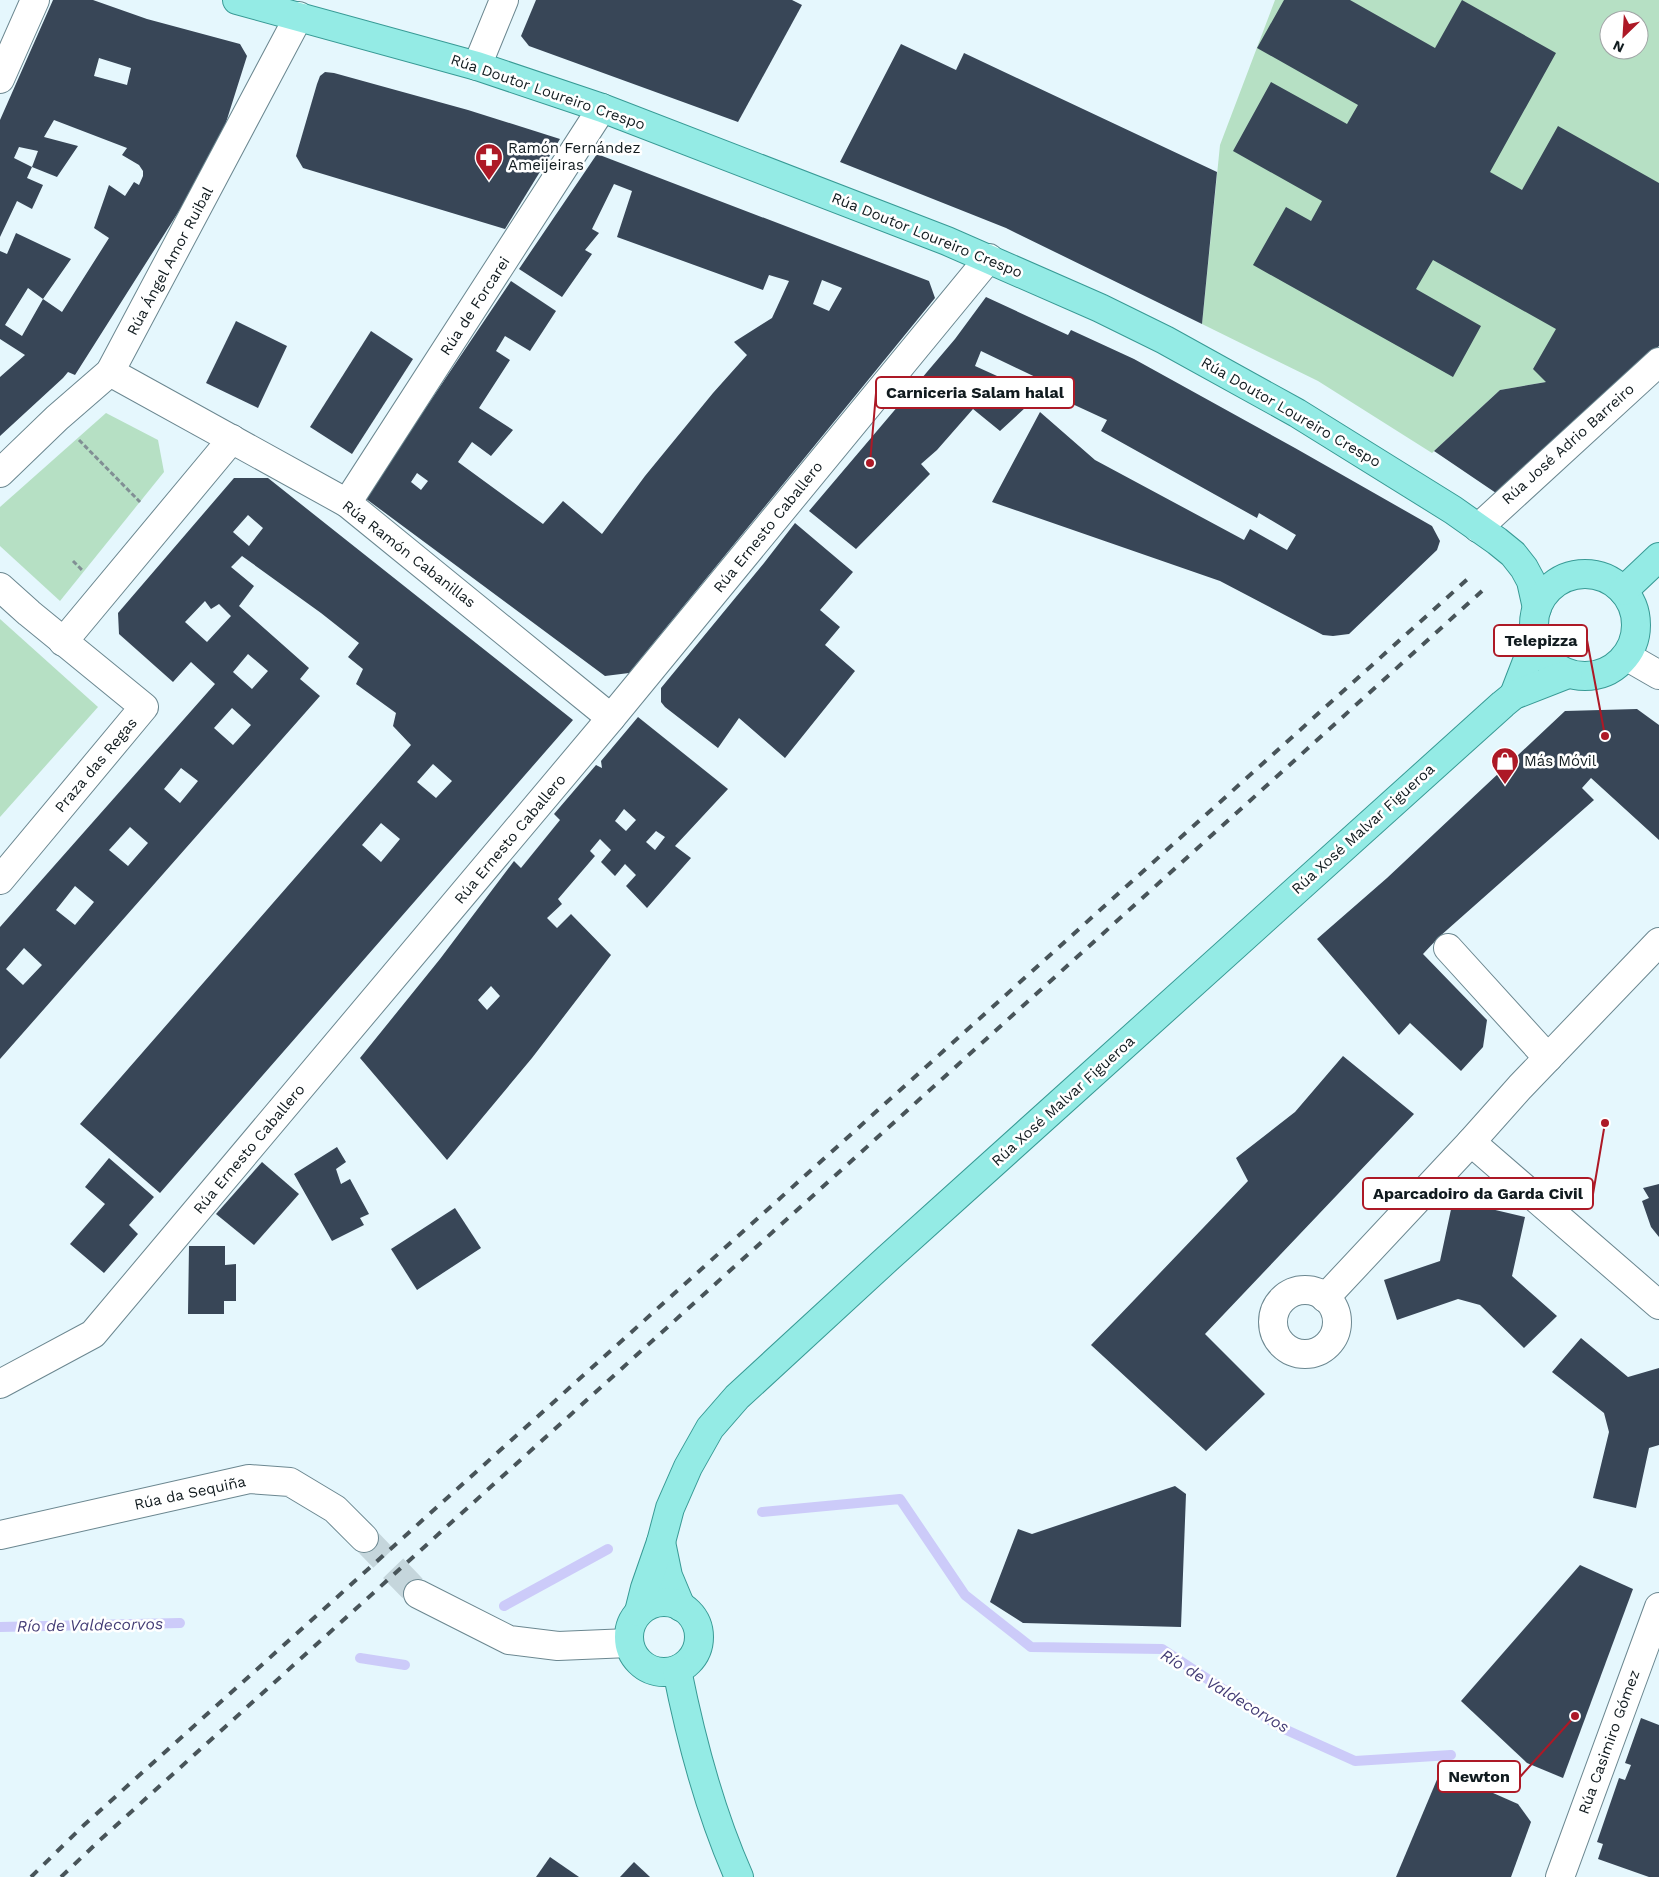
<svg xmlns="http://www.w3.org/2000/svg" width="1659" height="1877" viewBox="0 0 1659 1877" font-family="'Work Sans',sans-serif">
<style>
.green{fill:#b6e0c4;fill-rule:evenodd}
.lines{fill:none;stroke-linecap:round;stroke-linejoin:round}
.stream{stroke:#cccbf9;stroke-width:10}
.building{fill:#384657;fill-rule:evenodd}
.street-tunnel{stroke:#c5d6dc;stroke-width:28;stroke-dasharray:28 14;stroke-linecap:butt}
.street-casing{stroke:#6b8790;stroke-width:30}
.primary-casing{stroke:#389a95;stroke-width:30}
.path{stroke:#818f94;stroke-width:3;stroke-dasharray:5 2.5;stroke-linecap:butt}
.street{stroke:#fff;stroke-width:28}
.primary{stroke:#94ebe5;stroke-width:28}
.rail{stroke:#485459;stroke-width:4;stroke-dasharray:9 9;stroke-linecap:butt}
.labels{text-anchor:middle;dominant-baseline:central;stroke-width:5;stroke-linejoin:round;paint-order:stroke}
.street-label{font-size:15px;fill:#111b1f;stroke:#fff}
.poi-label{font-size:15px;fill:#111b1f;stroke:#fff;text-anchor:start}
.water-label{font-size:16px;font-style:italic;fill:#433c75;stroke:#fff}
.leader{fill:none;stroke:#ad1926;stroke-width:2}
.callout-dot{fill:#ad1926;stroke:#fff;stroke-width:2}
.callout{fill:#fff;stroke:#ad1926;stroke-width:2}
.callout-label{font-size:16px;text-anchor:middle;font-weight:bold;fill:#111b1f}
</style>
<rect width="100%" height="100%" fill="#e5f7fd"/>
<!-- green -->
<g class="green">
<path d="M1275 0H1659V272L1546 382 1500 390 1432 453 1318 381 1202 324 1220 145ZM1609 20H1639V50H1609Z"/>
<path d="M106 413 158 440 164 472 60 601 0 546V507Z"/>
<path d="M0 619 98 707 0 817Z"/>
</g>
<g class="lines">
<!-- stream -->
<g class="stream">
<path d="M762 1512 900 1499 965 1595 1031 1647 1162 1649 1282 1728 1355 1761 1451 1755"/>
<path d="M504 1606 608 1549"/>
<path d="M0 1627 180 1623"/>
<path d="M360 1658 405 1665"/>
</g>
</g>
<!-- building -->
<g class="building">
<path d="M53 0H93L147 19 240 44 247 56 217 151 75 375 68 372 63 378 0 436V377L25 355 0 339V251L7 254 16 233 71 259 43 299 28 288 5 325 22 336 43 299 62 312 109 238 94 228 109 185 125 196 134 182 139 185 143 176V171L139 165 122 155 127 148 54 120 44 137 78 146 57 177 32 167 27 178 43 185 32 209 17 201 0 237V120ZM99 58 131 68 127 85 94 76ZM19 147 38 151 32 167 14 158Z"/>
<path d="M536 0H792L802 5 738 122 529 46 521 36Z"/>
<path d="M1284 0H1350L1435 48 1462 0 1556 53 1490 172 1522 190 1558 126 1659 183V346L1496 493 1434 451 1500 390 1546 382 1533 369 1556 329 1433 260 1416 289 1481 326 1453 377 1253 265 1286 207 1311 221 1322 201 1233 151 1271 82 1347 124 1358 105 1257 48Z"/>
<path d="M901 44 956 70 964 53 1217 172 1202 324 1006 228 840 162Z"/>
<path d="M325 72 334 73 468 110 560 139 505 229 303 168 296 156 317 84 320 76Z"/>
<path d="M597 154 929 281 935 298 629 673 605 676 365 498 511 281 556 311 530 351 505 336 496 351 510 360 479 408 513 430 491 456 472 442 458 462 543 524 563 501 602 534 645 476 713 393 747 355 734 342 772 318 789 281 769 275 763 290 617 237 632 191 614 184 592 229 599 233 585 250 592 254 562 297 519 269ZM822 280 842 288 829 311 813 304ZM417 473 428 481 421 490 411 482Z"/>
<path d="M986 297 1068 335 1071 330 1134 359 1295 448 1432 526 1440 541 1437 550 1349 634 1333 636 1323 635 1220 581 992 502 1040 412 1095 460 1244 540 1250 529 1287 550 1296 535 1259 513 1257 518 1101 431 1107 420 1042 390 1046 382 981 351 975 366 1039 395 1000 431 973 409 937 450 921 464 930 474 856 549 809 511 955 339Z"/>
<path d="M236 321 287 346 258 408 206 383Z"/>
<path d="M371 331 413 359 352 454 310 427Z"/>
<path d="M234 478H268L573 720 160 1193 80 1124 411 745 393 726 396 713 356 684 363 669 348 657 359 643 321 613 242 556 231 567 254 586 239 606 309 668 300 679 320 696 0 1059V927L215 684 191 662 173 682 119 634 118 613ZM248 515 263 528 249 546 233 532ZM205 601 211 609 219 604 231 616 207 642 185 622ZM248 654 268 671 252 689 233 672ZM232 708 251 725 233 745 214 728ZM433 764 452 781 436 798 417 782ZM181 768 198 781 180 803 164 789ZM381 823 400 839 381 862 362 845ZM130 827 148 843 128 866 109 850ZM75 886 94 902 75 925 56 910ZM24 948 42 965 23 985 6 969Z"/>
<path d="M795 523 853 572 820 610 840 627 825 645 855 671 785 758 739 718 718 748 665 707 661 702V688L764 563Z"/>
<path d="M1637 709 1659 725V840L1591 778 1582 788 1594 800 1439 937 1423 954 1487 1020 1483 1047 1461 1071 1410 1023 1399 1035 1317 939 1387 878 1565 711Z"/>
<path d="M638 717 728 789 675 846 691 858 647 908 626 886 636 875 625 864 615 876 601 862 611 850 600 839 590 851 595 856 558 899 562 904 547 918 557 928 571 914 611 955 532 1058 447 1160 360 1058 440 959 514 861 521 868 560 820 554 814 596 765 602 768 601 761ZM624 809 636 820 626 831 615 821ZM656 831 665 837 655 850 646 842ZM491 986 500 996 487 1010 478 1000Z"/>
<path d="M1343 1056 1414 1114 1205 1334 1265 1394 1206 1451 1091 1345 1248 1181 1236 1158 1295 1112Z"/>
<path d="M337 1147 346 1162 336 1169 341 1184 350 1179 369 1214 360 1218 364 1225 332 1241 294 1174Z"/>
<path d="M109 1158 154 1197 129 1225 138 1234 104 1273 70 1244 105 1204 85 1187Z"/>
<path d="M262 1162 299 1194 254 1245 216 1214Z"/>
<path d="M1659 1184V1237L1651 1227 1642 1201 1649 1198 1643 1188Z"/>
<path d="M1453 1200 1525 1217 1512 1276 1557 1316 1524 1348 1480 1305 1458 1299 1397 1320 1384 1280 1440 1261Z"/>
<path d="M455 1208 481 1248 417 1290 391 1249Z"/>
<path d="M189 1246H225V1265L236 1264V1301H224V1314H188Z"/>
<path d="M1581 1338 1628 1377 1659 1368V1445L1649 1448 1636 1508 1593 1498 1609 1432 1604 1413 1552 1372Z"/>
<path d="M1175 1486 1186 1494 1181 1627 1023 1623 990 1602 1018 1529 1032 1534Z"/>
<path d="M1580 1565 1633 1589 1563 1778 1527 1763 1461 1701Z"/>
<path d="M1641 1718 1659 1725V1877H1649L1598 1859 1603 1844 1597 1842 1619 1778 1625 1780 1631 1765 1625 1763Z"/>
<path d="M1441 1770 1518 1804 1531 1822 1511 1877H1396Z"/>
<path d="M550 1857 579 1877H536Z"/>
<path d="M634 1862 650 1877H620Z"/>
</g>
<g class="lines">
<!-- street-tunnel -->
<path class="street-tunnel" d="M364 1538 418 1594"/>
<!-- street casing -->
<g class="street-casing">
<g id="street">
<path d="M477 66 504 0"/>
<path d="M0 79 35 0"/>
<path d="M110 372 347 503 611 718"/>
<path d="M0 473 57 418 110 372 299 16"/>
<path d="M347 503 602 108"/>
<path d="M1478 528 1659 362"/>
<path d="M0 587 29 613 144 707 0 880"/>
<path d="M63 642 232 439"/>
<path d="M1626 656 1659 675"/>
<path d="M1448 948 1548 1058"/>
<path d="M1471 1142 1520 1087 1659 942"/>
<circle cx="1305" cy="1322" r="32"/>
<path d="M1325 1298 1471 1142 1659 1305"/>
<path d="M0 1384 93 1334 611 718 989 258"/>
<path d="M0 1535 249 1479 290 1482 335 1509 364 1538"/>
<path d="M418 1594 509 1640 558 1646 629 1643"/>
<path d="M1560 1877 1659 1607"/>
</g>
</g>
<!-- primary casing -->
<g class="primary-casing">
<g id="primary">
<path d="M237 0 477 66 602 108 947 241 1100 308 1165 340 1297 413 1453 510 1497 541 1513 554 1524 568 1531 581 1537 608"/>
<circle cx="1585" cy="625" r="51"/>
<path d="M1623 591 1659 557"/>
<path d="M1514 695 1536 638"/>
<path d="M661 1542 668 1576 681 1607"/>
<circle cx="664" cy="1637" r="35"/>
<path d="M639 1612 645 1588 661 1542 670 1508 688 1467 710 1428 737 1397 887 1259 1503 704 1514 695 1568 674"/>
<path d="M677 1670C691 1740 710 1812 739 1877"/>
</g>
</g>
<!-- path -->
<g class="path">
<path d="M79 440 140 502"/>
<path d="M73 561 82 570"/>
</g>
<!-- street -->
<use href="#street" class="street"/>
<!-- primary -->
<use href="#primary" class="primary"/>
<!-- rail -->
<g class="rail">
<path d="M31 1877 84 1825 1471 576"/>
<path d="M61 1877 100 1840 1482 591"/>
</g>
</g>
<!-- icons -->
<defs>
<g id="pharmacy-pin" transform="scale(1.4375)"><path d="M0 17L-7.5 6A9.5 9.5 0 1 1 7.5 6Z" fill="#ad1926" stroke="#fff"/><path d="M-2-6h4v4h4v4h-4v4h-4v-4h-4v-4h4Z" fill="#fff"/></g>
<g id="shop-pin" transform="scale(1.4375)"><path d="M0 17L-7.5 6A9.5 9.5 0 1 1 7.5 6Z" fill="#ad1926" stroke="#fff"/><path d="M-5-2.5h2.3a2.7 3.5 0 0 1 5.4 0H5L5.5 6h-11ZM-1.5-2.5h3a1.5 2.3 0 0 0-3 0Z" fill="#fff"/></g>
</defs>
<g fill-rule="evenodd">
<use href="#pharmacy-pin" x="489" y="157"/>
<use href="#shop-pin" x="1505" y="761"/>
</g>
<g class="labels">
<!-- street labels -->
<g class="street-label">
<text transform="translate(548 92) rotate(19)">Rúa Doutor Loureiro Crespo</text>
<text transform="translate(927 235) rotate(22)">Rúa Doutor Loureiro Crespo</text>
<text transform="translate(170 261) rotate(-62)">Rúa Ángel Amor Ruibal</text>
<text transform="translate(475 306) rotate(-57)">Rúa de Forcarei</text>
<text transform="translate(1291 412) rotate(30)">Rúa Doutor Loureiro Crespo</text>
<text transform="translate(1568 444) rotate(-42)">Rúa José Adrio Barreiro</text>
<text transform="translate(768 527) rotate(-51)">Rúa Ernesto Caballero</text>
<text transform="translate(409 554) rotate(38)">Rúa Ramón Cabanillas</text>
<text transform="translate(96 765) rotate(-50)">Praza das Regas</text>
<text transform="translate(1363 829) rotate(-42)">Rúa Xosé Malvar Figueroa</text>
<text transform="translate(510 839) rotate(-50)">Rúa Ernesto Caballero</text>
<text transform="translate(1063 1101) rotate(-42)">Rúa Xosé Malvar Figueroa</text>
<text transform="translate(249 1149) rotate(-50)">Rúa Ernesto Caballero</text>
<text transform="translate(190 1493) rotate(-12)">Rúa da Sequiña</text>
<text transform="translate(1609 1742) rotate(-70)">Rúa Casimiro Gómez</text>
</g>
<!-- poi labels -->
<g class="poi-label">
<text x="508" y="148">Ramón Fernández<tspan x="508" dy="17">Ameijeiras</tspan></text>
<text x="1524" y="761">Más Móvil</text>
</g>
<!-- water labels -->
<g class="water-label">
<text transform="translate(90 1625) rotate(-1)">Río de Valdecorvos</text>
<text transform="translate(1225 1691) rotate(31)">Río de Valdecorvos</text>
</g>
</g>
<!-- callouts -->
<path class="leader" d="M870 463L876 393M1605 736L1587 640M1605 1123L1593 1194M1575 1716L1520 1777"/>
<g class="callout-dot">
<circle cx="870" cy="463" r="5"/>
<circle cx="1605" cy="736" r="5"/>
<circle cx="1605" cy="1123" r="5"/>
<circle cx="1575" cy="1716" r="5"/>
</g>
<g class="callout">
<rect x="876" y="377" width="198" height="31" rx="5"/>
<rect x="1494" y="625" width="93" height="31" rx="5"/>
<rect x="1363" y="1178" width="230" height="31" rx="5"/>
<rect x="1438" y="1761" width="82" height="31" rx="5"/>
</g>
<g class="callout-label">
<text x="975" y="398">Carniceria Salam halal</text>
<text x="1541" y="646">Telepizza</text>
<text x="1478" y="1199">Aparcadoiro da Garda Civil</text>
<text x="1479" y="1782">Newton</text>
</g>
<!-- north arrow -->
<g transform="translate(1624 35) rotate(205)"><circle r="24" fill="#ffffff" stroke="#a0a4a5"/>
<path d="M0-4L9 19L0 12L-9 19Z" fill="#ad1926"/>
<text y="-8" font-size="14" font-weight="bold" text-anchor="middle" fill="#111b1f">N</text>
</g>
</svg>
